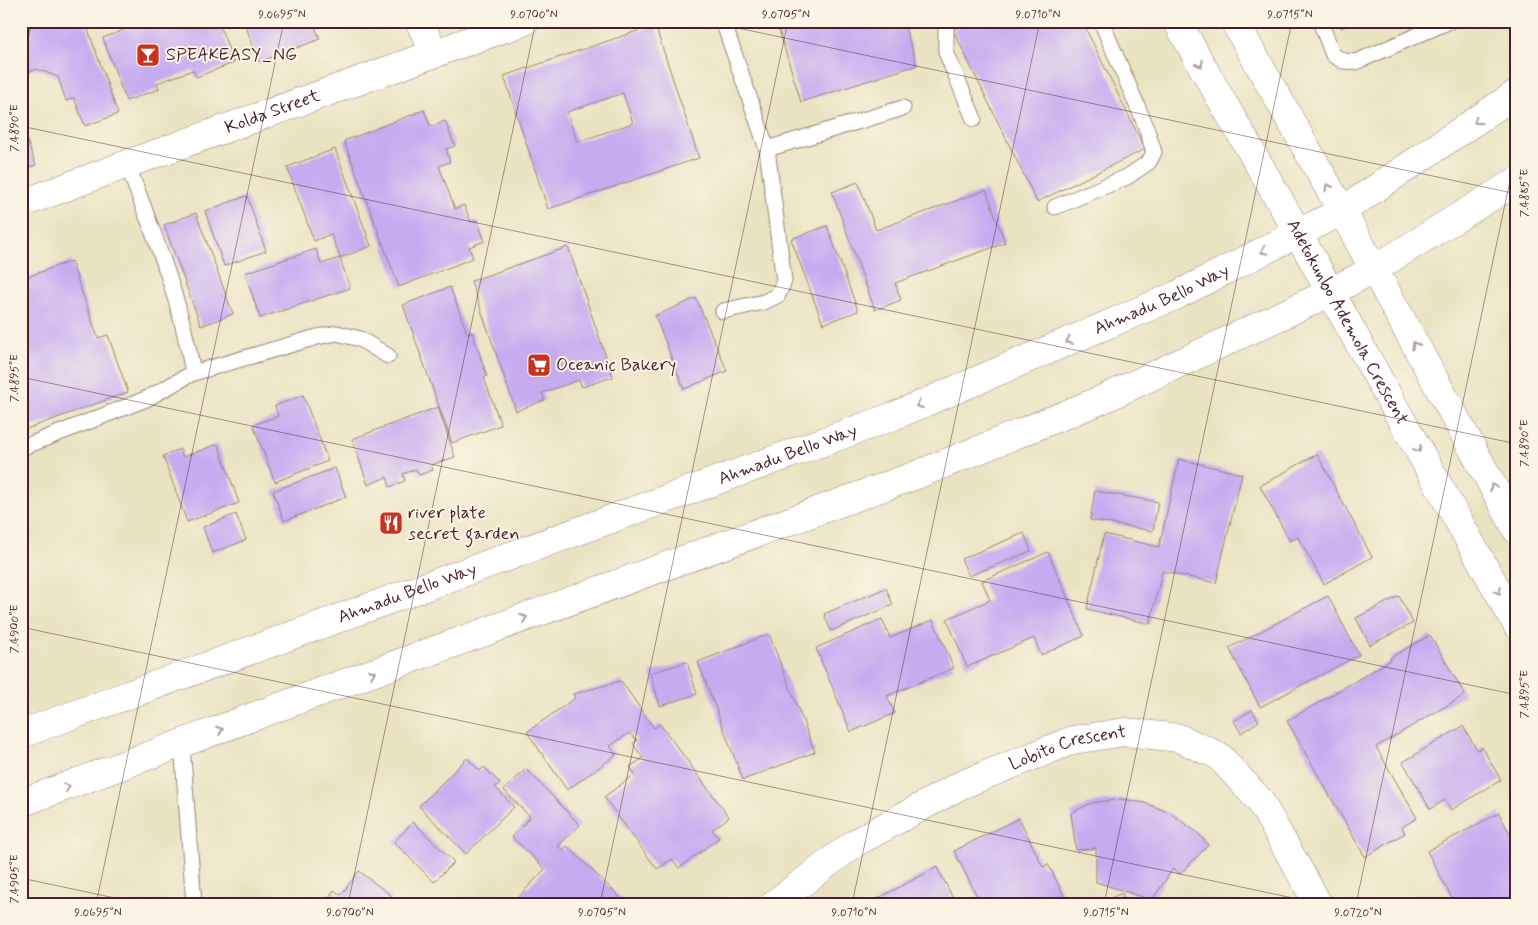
<svg xmlns="http://www.w3.org/2000/svg" width="1538" height="925" viewBox="0 0 1538 925" font-family="Mynerve,sans-serif">
<style>
.building{fill:#c6abf1;fill-rule:evenodd}
.lines{fill:none;stroke-linecap:round;stroke-linejoin:round}
.service-casing{stroke:#9a8176;stroke-width:17}
.minor-casing{stroke:#9a8176;stroke-width:29}
.secondary-casing{stroke:#9a8176;stroke-width:29}
.primary-casing{stroke:#9a8176;stroke-width:29}
.service{stroke:#fff;stroke-width:15}
.minor{stroke:#fff;stroke-width:28}
.secondary{stroke:#fff;stroke-width:28}
.primary{stroke:#fff;stroke-width:28}
.oneway{stroke:#ae9aa0}
.ticks{fill:none;stroke:#4a1f2b;stroke-width:1;stroke-opacity:0.45}
.labels{text-anchor:middle;dominant-baseline:central;stroke-width:4;stroke-linejoin:round;paint-order:stroke}
.poi-label{font-size:18px;fill:#4a1f2b;stroke:#fcf5e5;text-anchor:start}
.street-label{font-size:18px;fill:#4a1f2b;stroke:#fcf5e5}
.neatline{fill:none;stroke:#4a1f2b;stroke-width:2}
.ticks-label{font-size:12px;text-anchor:middle;fill:#4a1f2b}
</style>
<rect width="100%" height="100%" fill="#fcf5e5"/>
<filter id="ink" filterUnits="userSpaceOnUse"><feTurbulence type="fractalNoise" baseFrequency=".02" numOctaves="2"/><feDisplacementMap in="SourceGraphic" scale="10" xChannelSelector="R" yChannelSelector="G"/><feConvolveMatrix kernelMatrix="1 2 1 2 8 2 1 2 1" color-interpolation-filters="sRGB"/></filter>
<filter id="wash" filterUnits="userSpaceOnUse"><feTurbulence type="fractalNoise" baseFrequency=".0096" numOctaves="4" result="noise"/><feDisplacementMap in="SourceGraphic" scale="20" xChannelSelector="R" yChannelSelector="G"/><feGaussianBlur stdDeviation="1.12" result="paint"/><feColorMatrix in="noise" values="0 0 0 0 0 0 0 0 0 0 0 0 0 0 0 0 0 1.4 0 .05"/><feComposite in="paint" operator="in"/></filter>
<g filter="url(#wash)">
<rect width="100%" height="100%" fill="#eae3c2"/>
<g id="blocks">
<!-- building -->
<g class="building">
<path d="M21 21H85L118 114 85 126 74 98 66 101 58 77 37 69 21 74Z"/>
<path d="M148 21H218L234 63 196 77 193 70 157 83 159 89 126 101 103 38Z"/>
<path d="M244 21H313L320 39 259 62Z"/>
<path d="M364 21H381L367 28Z"/>
<path d="M806 21H903L917 65 801 102 779 30Z"/>
<path d="M972 21H1082L1145 149 1037 202 953 30Z"/>
<path d="M1339 21H1359L1341 28Z"/>
<path d="M655 25 699 158 548 209 504 76ZM623 93 633 123 577 142 567 112Z"/>
<path d="M424 110 431 127 445 121 455 146 446 149 450 162 439 166 455 209 464 205 471 222 477 220 485 241 469 247 473 258 399 287 344 141Z"/>
<path d="M21 125 36 165 21 170Z"/>
<path d="M335 149 371 246 340 258 331 234 314 241 287 167Z"/>
<path d="M858 182 876 230 986 190 1005 243 895 283 901 300 875 310 832 192Z"/>
<path d="M247 196 266 251 224 266 205 211Z"/>
<path d="M196 213 233 314 201 326 164 225Z"/>
<path d="M827 226 858 311 823 324 791 239Z"/>
<path d="M568 247 613 377 582 387 579 380 542 393 545 400 516 411 471 281Z"/>
<path d="M316 249 321 264 340 258 350 288 260 318 245 273Z"/>
<path d="M71 261 98 338 108 335 128 392 21 431V279Z"/>
<path d="M450 287 467 333 472 332 487 376 484 378 501 425 452 443 403 305Z"/>
<path d="M696 298 727 371 684 389 655 316Z"/>
<path d="M1516 347H1517V364L1512 363Z"/>
<path d="M303 395 328 461 275 482 253 425 278 416 275 406Z"/>
<path d="M438 407 455 457 431 465 433 470 419 475 416 469 403 474 405 481 390 487 387 477 368 485 352 439Z"/>
<path d="M218 444 239 503 187 522 163 456 180 449 183 457Z"/>
<path d="M1317 454 1372 557 1324 584 1298 537 1290 541 1260 486Z"/>
<path d="M1179 459 1242 474 1216 583 1162 571 1150 624 1087 609 1104 534 1159 547Z"/>
<path d="M335 468 346 497 284 521 273 491Z"/>
<path d="M1095 491 1158 502 1153 531 1090 520Z"/>
<path d="M236 514 246 540 212 553 203 527Z"/>
<path d="M1024 533 1031 551 969 576 961 559Z"/>
<path d="M1048 552 1084 636 1041 655 1034 638 967 667 947 619 990 600 982 581Z"/>
<path d="M886 588 893 605 831 631 824 614Z"/>
<path d="M1328 596 1359 655 1260 707 1229 648Z"/>
<path d="M1399 596 1413 623 1370 645 1356 618Z"/>
<path d="M882 619 890 638 933 620 954 668 887 696 895 713 851 732 816 648Z"/>
<path d="M769 634 815 752 743 780 698 662Z"/>
<path d="M1430 635 1465 695 1376 747 1417 818 1402 827 1405 833 1365 857 1287 721 1391 660 1390 658Z"/>
<path d="M687 662 697 694 660 706 650 673Z"/>
<path d="M621 681 654 728 660 724 729 817 712 830 719 838 679 868 672 859 657 869 604 797 635 774 630 767 643 758 633 744 637 740 629 733 610 746 616 755 567 790 527 732 575 698 573 694Z"/>
<path d="M1252 710 1259 721 1241 733 1234 721Z"/>
<path d="M1463 726 1477 750 1482 747 1501 780 1451 810 1445 800 1430 809 1403 762Z"/>
<path d="M467 758 480 771 484 767 500 783 495 787 514 807 466 854 419 806Z"/>
<path d="M526 769 580 825 558 846 563 850 567 846 623 900 619 904H512L545 869 512 837 530 817 504 790Z"/>
<path d="M1122 799 1145 803 1170 813 1198 833 1208 845 1180 874 1173 869 1152 900 1096 882V848L1076 850 1071 813 1091 803Z"/>
<path d="M1499 813 1517 847V904H1455L1427 851Z"/>
<path d="M1019 818 1043 867 1048 864 1068 904H981L954 851Z"/>
<path d="M413 822 454 862 434 882 394 842Z"/>
<path d="M937 867 956 904H879L877 899Z"/>
<path d="M359 871 393 897 388 904H324L334 890 341 895Z"/>
<path d="M1122 893 1126 904H1111L1109 899Z"/>
</g>
</g>
</g>
<g filter="url(#ink)">
<use href="#blocks" fill-opacity="0" stroke="#9a8176" stroke-width="1"/>
<g class="lines">
<!-- service casing -->
<g class="service-casing">
<g id="service">
<path d="M723 21 767 149 903 108"/>
<path d="M946 21V52L974 119"/>
<path d="M1320 21 1333 55 1343 61 1356 62 1450 21"/>
<path d="M127 164C153 232 181 300 193 373L317 337 337 333 360 339 388 356"/>
<path d="M1055 207 1127 177 1149 162 1154 152 1145 124 1101 21"/>
<path d="M723 311 764 302 778 295 784 281 767 149"/>
<path d="M21 448 146 399 193 373"/>
<path d="M182 745 194 904"/>
</g>
</g>
<!-- minor casing -->
<g class="minor-casing">
<g id="minor">
<path d="M419 21 435 54"/>
<path id="s1" d="M21 204 127 164 525 21"/>
<path id="s2" d="M774 904 855 843 961 785 1073 740 1125 732 1179 738 1219 756 1260 801 1318 904"/>
</g>
</g>
<!-- secondary casing -->
<g class="secondary-casing">
<g id="secondary">
<path id="s3" d="M1177 21C1216 93 1259 163 1299 235 1370 365 1444 495 1517 625"/>
<path d="M1234 21 1342 211 1517 530"/>
</g>
</g>
<!-- primary casing -->
<g class="primary-casing">
<g id="primary">
<path id="s4" d="M21 734 894 416 1083 335 1177 295 1342 211 1517 93"/>
<path d="M21 803 317 693 919 474 1101 400 1329 293 1374 269 1517 181"/>
</g>
</g>
<!-- service -->
<use href="#service" class="service"/>
<!-- minor -->
<use href="#minor" class="minor"/>
<!-- secondary -->
<use href="#secondary" class="secondary"/>
<!-- primary -->
<use href="#primary" class="primary"/>
</g>
<!-- one-way arrows -->
<defs><path id="oneway-chevron" d="M-2-3.5L2.5 0L-2 3.5" fill="none" stroke-width="1.6" stroke-linecap="round" stroke-linejoin="round" transform="scale(1.25)"/></defs>
<g class="oneway">
<use href="#oneway-chevron" transform="translate(1200 64) rotate(61)"/>
<use href="#oneway-chevron" transform="translate(1477 121) rotate(146)"/>
<use href="#oneway-chevron" transform="translate(1328 187) rotate(-120)"/>
<use href="#oneway-chevron" transform="translate(1264 251) rotate(153)"/>
<use href="#oneway-chevron" transform="translate(1069 341) rotate(157)"/>
<use href="#oneway-chevron" transform="translate(1415 345) rotate(-119)"/>
<use href="#oneway-chevron" transform="translate(919 405) rotate(157)"/>
<use href="#oneway-chevron" transform="translate(1418 449) rotate(61)"/>
<use href="#oneway-chevron" transform="translate(1493 487) rotate(-119)"/>
<use href="#oneway-chevron" transform="translate(1498 591) rotate(61)"/>
<use href="#oneway-chevron" transform="translate(524 618) rotate(-20)"/>
<use href="#oneway-chevron" transform="translate(372 673) rotate(-20)"/>
<use href="#oneway-chevron" transform="translate(220 730) rotate(-21)"/>
<use href="#oneway-chevron" transform="translate(67 787) rotate(-20)"/>
</g>
</g>
<!-- ticks -->
<path class="ticks" d="M705 21 1517 194M21 71 32 21M21 126 1517 444M21 377 1517 695M21 627 1321 904M21 878 143 904M96 904 284 21M348 904 536 21M600 904 788 21M852 904 1040 21M1104 904 1292 21M1356 904 1517 148"/>
<!-- icons -->
<defs>
<g id="bar-square" transform="scale(1.25)"><rect x="-9" y="-9" width="18" height="18" rx="4" fill="#c8321e" stroke="#fcf5e5"/><path d="M-6-5H6L.8 .8V4.5H3.5V6h-7V4.5H-.8V.8Z" fill="#fff"/></g>
<g id="supermarket-square" transform="scale(1.25)"><rect x="-9" y="-9" width="18" height="18" rx="4" fill="#c8321e" stroke="#fcf5e5"/><path d="M-6-5.5h2.5l.6 2H6L4.5 2H-2.5L-4.4-4H-6ZM-1.5 3.2a1.3 1.3 0 1 0 .1 0ZM3 3.2a1.3 1.3 0 1 0 .1 0Z" fill="#fff"/></g>
<g id="restaurant-square" transform="scale(1.25)"><rect x="-9" y="-9" width="18" height="18" rx="4" fill="#c8321e" stroke="#fcf5e5"/><path d="M-5-6h1v4h1v-4h1v4h1v-4h1v5L-1.5 .5V6h-2V.5L-5-1ZM5-6V6H3V1.5H1.5Q1.5-4 5-6Z" fill="#fff"/></g>
</defs>
<g fill-rule="evenodd">
<use href="#bar-square" x="148" y="55"/>
<use href="#supermarket-square" x="539" y="365"/>
<use href="#restaurant-square" x="391" y="523"/>
</g>
<g class="labels">
<!-- poi labels -->
<g class="poi-label">
<text x="166" y="55">SPEAKEASY_NG</text>
<text x="556" y="365">Oceanic Bakery</text>
<text x="408" y="513">river plate<tspan x="408" dy="21">secret garden</tspan></text>
</g>
<!-- street labels -->
<g class="street-label">
<text stroke="none"><textPath href="#s1" startOffset="268">Kolda Street</textPath></text>
<text stroke="none"><textPath href="#s4" startOffset="1221">Ahmadu Bello Way</textPath></text>
<text stroke="none"><textPath href="#s3" startOffset="346">Adetokunbo Ademola Crescent</textPath></text>
<text stroke="none"><textPath href="#s4" startOffset="816">Ahmadu Bello Way</textPath></text>
<text stroke="none"><textPath href="#s4" startOffset="411">Ahmadu Bello Way</textPath></text>
<text stroke="none"><textPath href="#s2" startOffset="336">Lobito Crescent</textPath></text>
</g>
</g>
<!-- margin -->
<rect width="1538" height="925" fill="none" stroke="#fcf5e5" stroke-width="55"/>
<rect x="28" y="28" width="1482" height="870" class="neatline"/>
<g class="ticks-label">
<text x="282" y="18">9.0695°N</text>
<text x="534" y="18">9.0700°N</text>
<text x="786" y="18">9.0705°N</text>
<text x="1038" y="18">9.0710°N</text>
<text x="1290" y="18">9.0715°N</text>
<text transform="translate(14 128) rotate(-90)" y="4">7.4890°E</text>
<text transform="translate(1524 193) rotate(-90)" y="4">7.4885°E</text>
<text transform="translate(14 378) rotate(-90)" y="4">7.4895°E</text>
<text transform="translate(1524 443) rotate(-90)" y="4">7.4890°E</text>
<text transform="translate(14 629) rotate(-90)" y="4">7.4900°E</text>
<text transform="translate(1524 694) rotate(-90)" y="4">7.4895°E</text>
<text transform="translate(14 879) rotate(-90)" y="4">7.4905°E</text>
<text x="98" y="916">9.0695°N</text>
<text x="350" y="916">9.0700°N</text>
<text x="602" y="916">9.0705°N</text>
<text x="854" y="916">9.0710°N</text>
<text x="1106" y="916">9.0715°N</text>
<text x="1358" y="916">9.0720°N</text>
</g>
</svg>
